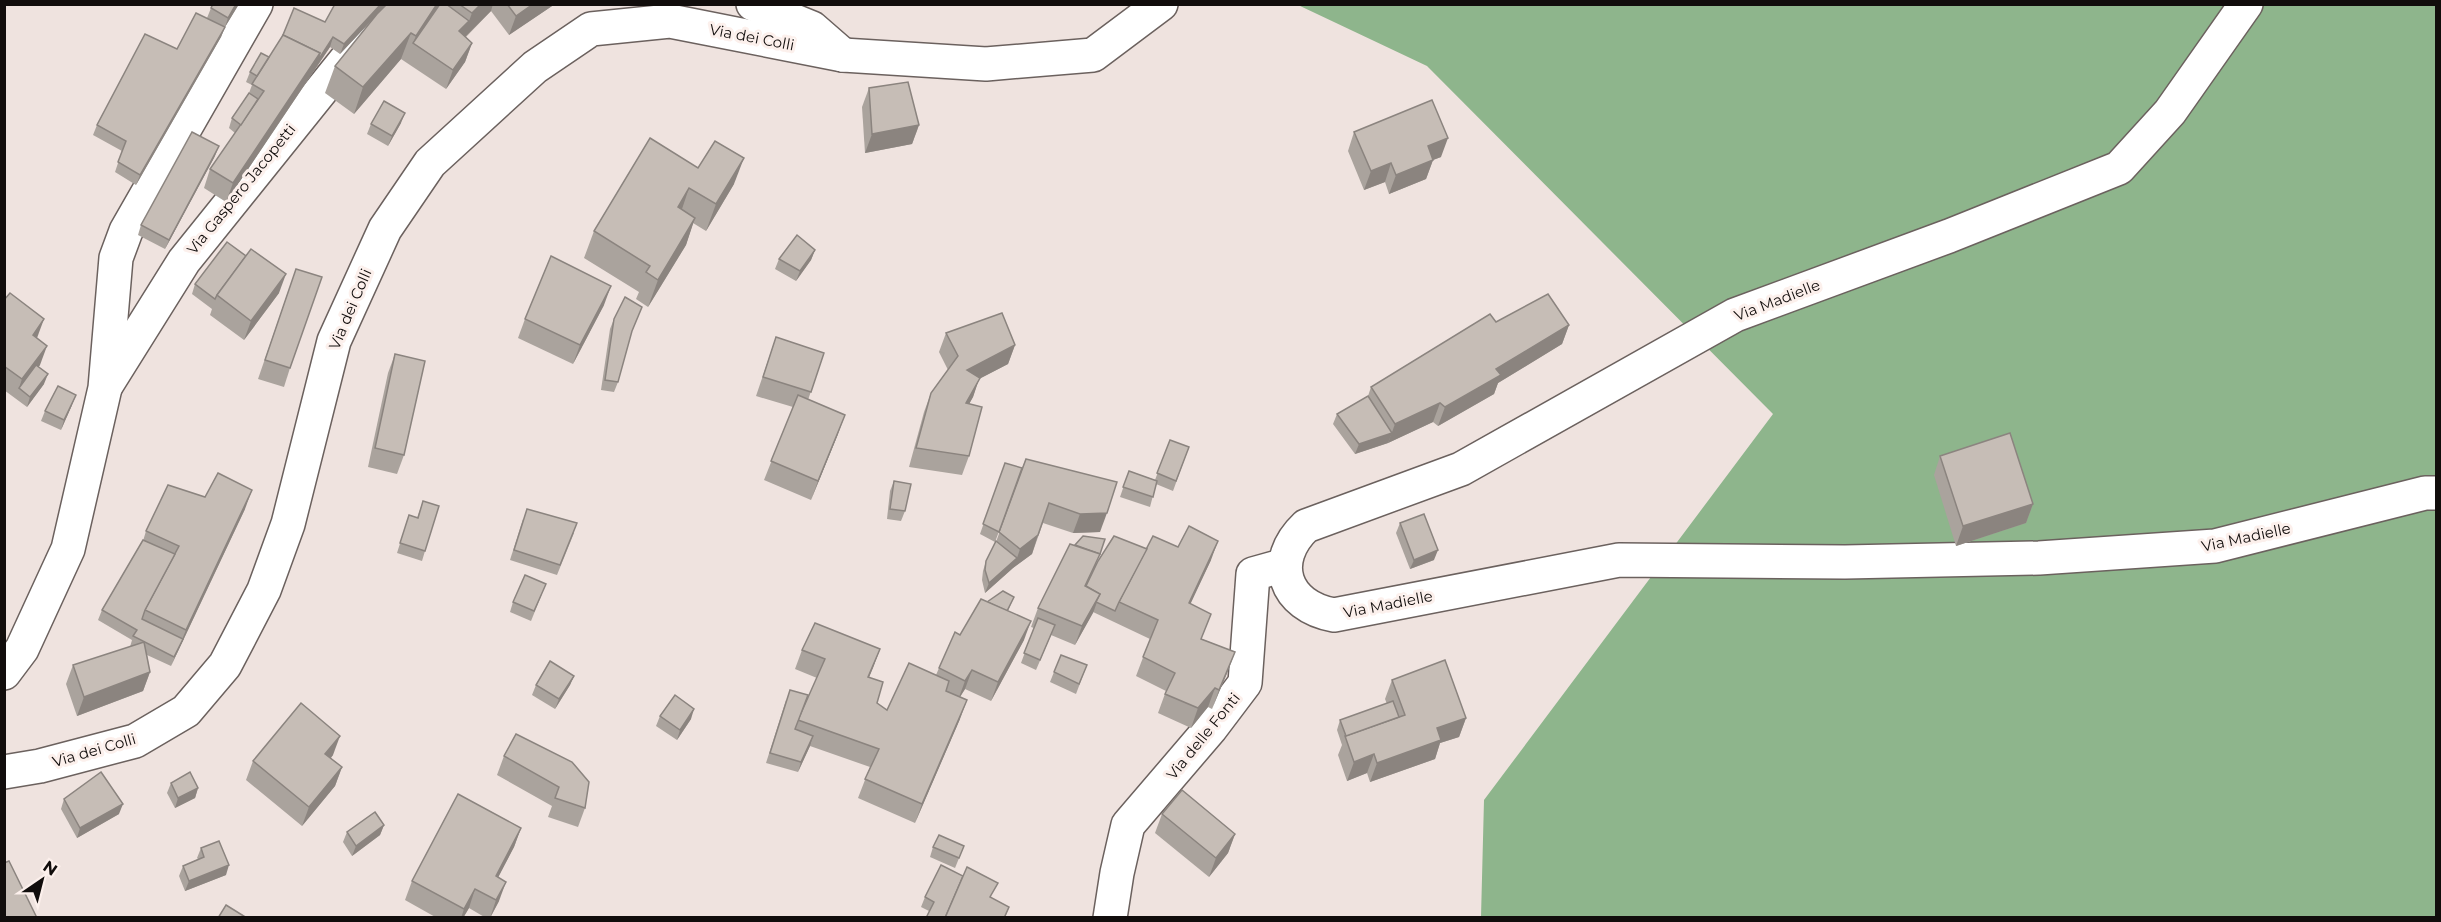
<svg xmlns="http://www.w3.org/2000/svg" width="2441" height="922" viewBox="0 0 2441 922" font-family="Montserrat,sans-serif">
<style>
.forest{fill:#8eb58c}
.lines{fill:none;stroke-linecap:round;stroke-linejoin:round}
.minor-casing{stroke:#6b615e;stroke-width:36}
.tertiary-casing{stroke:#6b615e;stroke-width:36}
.minor{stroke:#fff;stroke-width:33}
.tertiary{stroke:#fff;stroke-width:33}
.wall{fill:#aaa39d}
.shaded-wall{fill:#8b847f}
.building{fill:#c6bdb6;stroke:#8b847f;stroke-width:1.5}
.labels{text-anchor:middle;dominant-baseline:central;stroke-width:6;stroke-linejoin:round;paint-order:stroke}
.street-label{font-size:15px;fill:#110d0c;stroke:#fcf0ec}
</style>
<rect width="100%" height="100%" fill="#efe3df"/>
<!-- forest -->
<path class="forest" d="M1298 5H2436V917H1481L1484 800 1773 414 1427 66Z"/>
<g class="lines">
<!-- minor casing -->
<g class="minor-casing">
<g id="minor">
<path d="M753 4 812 28 843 55"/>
<path d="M107 384 184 261 365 36 397 4"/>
<path d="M4 673 22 649 68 549 105 388 116 258 126 231 256 4"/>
<path d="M1110 918 1117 873 1128 825 1211 728 1245 683 1253 574 1285 565"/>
</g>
</g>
<!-- tertiary casing -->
<g class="tertiary-casing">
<g id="tertiary">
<path d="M2246 4 2170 112 2119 168 1949 236 1735 315 1461 469 1306 526C1269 561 1284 606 1334 615L1619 560 1845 562 2039 558 2215 546 2425 493H2436"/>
<path d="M4 772 40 766 135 741 186 711 225 665 264 590 288 524 334 341 385 229 430 163 535 67 591 29 670 21 843 55 986 64 1093 55 1161 4"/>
</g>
</g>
<!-- minor -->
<use href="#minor" class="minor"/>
<!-- tertiary -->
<use href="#tertiary" class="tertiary"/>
</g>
<!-- wall -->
<g class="wall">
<path d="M239 4 225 27 221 37 136 185 115 172 122 151 93 135 97 125 177 49 207 18 211 8Z"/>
<path d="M387 4H555L509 35 491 11 466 37 472 43 465 62 446 89 401 59 354 114 325 93 335 66 371 21 340 54 330 47 226 202 204 188 210 169 235 133 229 128 232 118 249 93 252 85 246 82 250 72 269 57 325 22Z"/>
<path d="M869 88 919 125 912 144 865 153 862 107Z"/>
<path d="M401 123 388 146 367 134 371 124Z"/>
<path d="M1354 132 1441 157 1433 160 1426 179 1389 194 1385 182 1364 190 1348 151Z"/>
<path d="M215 156 165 249 138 235 141 225Z"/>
<path d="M698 168 734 184 706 231 693 223 686 245 648 307 636 299 639 292 584 258 594 231Z"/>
<path d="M815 250 811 260 796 281 775 269 779 259Z"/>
<path d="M296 269 290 368 284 387 258 379Z"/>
<path d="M195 284 279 293 244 340 210 315 212 309 192 294Z"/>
<path d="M4 300 37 338 40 365 38 367 44 384 27 407 4 390Z"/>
<path d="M604 305 573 364 518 338 525 319Z"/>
<path d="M614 319 618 382 614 392 601 390 610 329Z"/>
<path d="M1496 322 1569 325 1562 344 1498 383 1494 394 1438 426 1433 422 1388 443 1355 454 1333 424 1337 414 1368 396 1371 387Z"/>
<path d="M946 333 1015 345 1008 364 979 379 973 397 969 404V456L962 475 909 467 924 412 931 393 948 370 939 352Z"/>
<path d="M776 337 824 353 808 400 838 434 811 500 764 480 793 407 756 396Z"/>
<path d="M395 354 404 455 397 474 368 467 388 373Z"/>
<path d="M72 405 61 430 41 421 45 411Z"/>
<path d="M1170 440 1189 447 1173 491 1156 484 1150 507 1120 497 1129 471 1155 480Z"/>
<path d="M1940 456 2033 504 2026 523 1956 546 1934 475Z"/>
<path d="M1026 459 1100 532 1073 533 1043 523 1032 554 1013 568 985 593 982 580 983 571 986 561 996 542 1019 478 995 542 980 534 1005 463 1022 468Z"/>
<path d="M894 481 905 511 901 521 887 519 890 491Z"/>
<path d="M205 497 245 509 171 666 147 655 150 672 143 691 77 716 66 684 73 665 130 647 132 640 98 620 102 610 143 541 146 531Z"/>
<path d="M423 501 425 551 422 561 397 553 409 515 417 518Z"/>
<path d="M523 519 574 533 557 575 510 560Z"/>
<path d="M1400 523 1434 560 1410 569 1396 533Z"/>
<path d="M1147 549 1211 560 1190 604 1202 639 1235 652 1212 709 1208 707 1191 728 1158 713 1166 691 1136 676 1150 639 1093 612 1075 645 1051 635 1036 670 1021 663 1034 628 1031 627 1038 608 1097 563Z"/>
<path d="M542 594 531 621 510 612 513 602Z"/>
<path d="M1014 597 1008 611 1024 640 991 701 965 689 960 697V719L915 823 858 798 870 767 810 746 798 772 766 763 786 700 802 711 817 678 795 669 802 650 880 649 869 677 877 703 887 710 936 675 939 668 960 635 987 602Z"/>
<path d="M1087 665 1076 694 1050 682 1054 672Z"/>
<path d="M574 676 570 685 555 709 532 695 536 685Z"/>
<path d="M1392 680 1466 718 1459 737 1440 743 1435 759 1370 782 1367 773 1347 781 1338 755 1342 745 1337 730 1340 720 1387 704 1385 699Z"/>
<path d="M660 716 691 719 677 740 656 726Z"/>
<path d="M516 734 585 808 578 827 548 817 552 806 497 775 504 756Z"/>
<path d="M333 755 331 758 342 767 335 786 302 826 246 780 253 761Z"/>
<path d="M171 783 198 788 195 798 175 808 167 793Z"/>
<path d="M64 799 119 814 77 838 61 809Z"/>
<path d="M1162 814 1235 834 1228 853 1209 877 1155 833Z"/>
<path d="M384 825 380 835 352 856 343 842 347 832Z"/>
<path d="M521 828 514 847 498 877 499 901 490 918H486L469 908 463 918H437L405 900 412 881Z"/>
<path d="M964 846 955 868 930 857 933 847Z"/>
<path d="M201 848 226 875 185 891 179 876 183 866 198 859 197 858Z"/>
<path d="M925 897 992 898 1009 907 1005 918H926L929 911 921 907Z"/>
</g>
<!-- shaded-wall -->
<g class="shaded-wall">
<path d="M236 4H239L225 27 221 37 136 185 140 175 225 27 228 18Z"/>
<path d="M381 4H387L340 54 344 44Z"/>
<path d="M437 4H441L413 43 416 36Z"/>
<path d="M481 4H493L491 11 452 50 459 31 469 21 472 13Z"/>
<path d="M533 4H555L509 35 516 16Z"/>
<path d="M411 33 401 59 354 114 363 87Z"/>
<path d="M333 37 330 47 226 202 233 183 320 53Z"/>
<path d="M472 43 465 62 446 89 453 70Z"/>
<path d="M405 113 401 123 388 146 392 136Z"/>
<path d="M919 125 912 144 865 153 872 134Z"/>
<path d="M1448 138 1441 157 1433 160 1426 179 1389 194 1396 175 1428 146Z"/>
<path d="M219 146 215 156 165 249 169 240Z"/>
<path d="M744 158 734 184 706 231 716 204Z"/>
<path d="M1391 163 1385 182 1364 190 1371 171Z"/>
<path d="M689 188 680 215 678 207Z"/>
<path d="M695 218 686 245 648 307 658 280Z"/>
<path d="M815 250 811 260 796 281 800 271Z"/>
<path d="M286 274 279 293 244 340 251 321Z"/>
<path d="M611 286 604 305 573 364 580 345Z"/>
<path d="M44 319 37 338 33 335Z"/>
<path d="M1569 325 1562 344 1498 383 1494 394 1438 426 1445 407 1496 369Z"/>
<path d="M1015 345 1008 364 979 379 973 397 959 422 966 403 967 370Z"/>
<path d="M47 346 40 365 21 390 19 388 22 379Z"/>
<path d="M48 374 44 384 27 407 30 397Z"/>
<path d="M76 395 72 405 61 430 64 420Z"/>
<path d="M1440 403 1433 422 1388 443 1395 424Z"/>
<path d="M845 415 838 434 811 500 818 481Z"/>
<path d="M1392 433 1388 443 1355 454 1359 444Z"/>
<path d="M252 490 245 509 171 666 186 630Z"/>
<path d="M2033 504 2026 523 1956 546 1963 526Z"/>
<path d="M1107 513 1100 532 1073 533 1080 514Z"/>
<path d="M1038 535 1032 554 1013 568 985 593 989 583 1017 558 1020 549Z"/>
<path d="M1218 541 1211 560 1182 622 1189 603Z"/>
<path d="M1438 550 1434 560 1410 569 1414 560Z"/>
<path d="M1100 594 1093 613 1075 645 1082 626Z"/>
<path d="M1031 621 1024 640 991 701 998 682Z"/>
<path d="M880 649 873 668 861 696 868 677Z"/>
<path d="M1235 652 1228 671 1212 709 1219 690Z"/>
<path d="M972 670 965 689 958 700 965 681Z"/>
<path d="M150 672 143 691 77 716 84 697Z"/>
<path d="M574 676 570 685 555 709 559 699Z"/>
<path d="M1215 688 1208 707 1191 728 1198 708Z"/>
<path d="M967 700 960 719 915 823 922 804Z"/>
<path d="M694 709 691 719 677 740 680 730Z"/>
<path d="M1466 718 1459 737 1440 743 1435 759 1370 782 1377 763 1437 728Z"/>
<path d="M340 736 333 755 318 773 325 754Z"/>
<path d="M813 736 810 746 798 772 801 762Z"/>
<path d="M1374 754 1367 773 1347 781 1354 762Z"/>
<path d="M342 767 335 786 302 826 309 807Z"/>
<path d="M198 788 195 798 175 808 178 798Z"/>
<path d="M123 804 119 814 77 838 80 828Z"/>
<path d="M384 825 380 835 352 856 356 846Z"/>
<path d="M521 828 514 847 489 895 496 876Z"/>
<path d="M1235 834 1228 853 1209 877 1216 858Z"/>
<path d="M229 865 226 875 185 891 189 881Z"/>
<path d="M506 882 499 901 490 918 496 900Z"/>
<path d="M475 889 469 908 463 918H461L464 909Z"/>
</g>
<!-- building -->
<g class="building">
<path d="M213 4H236L228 18 211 8Z"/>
<path d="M335 4H381L344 44 333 37 317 62 320 53 283 35 294 8 325 22Z"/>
<path d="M387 4H437L416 36 411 33 363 87 335 66 377 14Z"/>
<path d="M440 4H446L469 21 459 31 472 43 453 70 413 43Z"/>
<path d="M459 4H481L472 13Z"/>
<path d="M507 4H533L516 16Z"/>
<path d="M196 13 225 27 140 175 118 162 126 141 97 125 145 34 177 49Z"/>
<path d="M283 35 320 53 233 183 210 169 264 91 252 84Z"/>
<path d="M261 53 269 57 257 76 250 72Z"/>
<path d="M908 82 919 125 872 134 869 88Z"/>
<path d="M249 93 258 99 241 125 232 118Z"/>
<path d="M1432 100 1448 138 1428 146 1433 160 1396 175 1391 163 1371 171 1354 132Z"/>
<path d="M384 101 405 113 392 136 371 124Z"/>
<path d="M192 132 219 146 169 240 141 225Z"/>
<path d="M650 138 698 168 715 141 744 158 716 204 689 188 678 207 695 218 658 280 646 272 650 266 594 231Z"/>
<path d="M797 235 815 250 800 271 779 259Z"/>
<path d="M227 242 246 256 217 295 215 299 195 284Z"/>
<path d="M251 249 286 274 251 321 217 295Z"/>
<path d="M551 256 611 286 580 345 525 319Z"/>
<path d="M296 269 322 277 290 368 265 360Z"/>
<path d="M10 293 44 319 33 335 47 346 22 379 4 366V300Z"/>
<path d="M1548 294 1569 325 1496 369 1501 375 1445 407 1440 403 1395 424 1371 387 1490 314 1496 322Z"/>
<path d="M625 297 642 307 632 331 618 382 605 380 614 319Z"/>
<path d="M1002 313 1015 345 967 370 980 378 966 403 982 407 969 456 916 448 931 393 958 356 946 333Z"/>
<path d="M776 337 824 353 811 392 763 377Z"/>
<path d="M395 354 425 361 404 455 375 448Z"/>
<path d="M36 365 48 374 30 397 19 388Z"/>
<path d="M58 386 76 395 64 420 45 411Z"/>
<path d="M798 395 845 415 818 481 771 461Z"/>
<path d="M1368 396 1392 433 1359 444 1337 414Z"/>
<path d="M2010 433 2033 504 1963 526 1940 456Z"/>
<path d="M1170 440 1189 447 1176 481 1157 473Z"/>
<path d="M1026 459 1117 482 1107 513 1080 514 1049 503 1038 535 1020 549 999 532Z"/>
<path d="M1005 463 1022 468 999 532 983 524Z"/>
<path d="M1129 471 1157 481 1153 497 1123 487Z"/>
<path d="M218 473 252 490 186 630 145 610 179 546 146 531 168 485 205 497Z"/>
<path d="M894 481 911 484 905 511 890 509Z"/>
<path d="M423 501 439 506 425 551 400 543 409 515 418 518Z"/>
<path d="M527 509 577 523 560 565 514 550Z"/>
<path d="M1424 514 1438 550 1414 560 1400 523Z"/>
<path d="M1189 526 1218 541 1189 603 1211 614 1201 639 1235 652 1219 690 1215 688 1198 708 1165 694 1175 673 1143 657 1158 620 1119 602 1153 536 1178 547Z"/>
<path d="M1083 536 1105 539 1100 554 1075 545Z"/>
<path d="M1114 536 1147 549 1119 602 1115 611 1096 602 1100 594 1086 586 1098 561Z"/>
<path d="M143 540 175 554 145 610 142 619 183 639 174 657 133 636 137 630 102 610Z"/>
<path d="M996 541 1017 558 989 583 985 570 986 561Z"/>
<path d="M1070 544 1100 554 1085 586 1100 594 1082 626 1038 608Z"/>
<path d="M525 575 546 584 534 611 513 602Z"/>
<path d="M1003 591 1014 597 1007 611 987 602Z"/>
<path d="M981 599 1031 621 998 682 972 670 965 681 939 668 955 632 960 635Z"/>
<path d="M1038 618 1055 625 1040 660 1024 653Z"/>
<path d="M815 623 880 649 868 677 883 682 877 703 887 710 909 663 949 681 946 691 967 700 922 804 865 779 879 749 798 720 825 659 802 650Z"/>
<path d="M144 642 150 672 84 697 73 665Z"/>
<path d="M1061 655 1087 665 1079 684 1054 672Z"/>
<path d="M1445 660 1466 718 1437 728 1441 740 1377 763 1374 754 1354 762 1345 736 1405 715 1392 680Z"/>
<path d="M550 661 574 676 559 699 536 685Z"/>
<path d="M790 690 808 695 795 729 813 736 801 762 770 753Z"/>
<path d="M675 695 694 709 680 730 660 716Z"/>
<path d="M1393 701 1399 717 1346 736 1340 720Z"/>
<path d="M301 703 340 736 325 754 342 767 309 807 253 761Z"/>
<path d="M516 734 572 762 589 782 585 808 555 798 559 787 504 756Z"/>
<path d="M101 772 123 804 80 828 64 799Z"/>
<path d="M190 772 198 788 178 798 171 783Z"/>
<path d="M1182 790 1235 834 1216 858 1162 814Z"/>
<path d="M458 794 521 828 496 876 506 882 496 900 475 889 464 909 412 881Z"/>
<path d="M375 812 384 825 356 846 347 832Z"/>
<path d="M939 835 964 846 959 858 933 847Z"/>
<path d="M219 841 229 865 189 881 183 866 204 857 201 848Z"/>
<path d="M9 861 37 918H4V863Z"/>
<path d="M941 865 963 876 945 918H926L934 902 925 897Z"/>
<path d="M967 867 998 883 990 897 1009 907 1004 918H945Z"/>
<path d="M226 905 247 918H218Z"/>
</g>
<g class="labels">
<!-- street labels -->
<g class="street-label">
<text transform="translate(752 37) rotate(11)">Via dei Colli</text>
<text transform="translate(241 189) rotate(-51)">Via Gaspero Jacopetti</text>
<text transform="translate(1777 300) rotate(-21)">Via Madielle</text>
<text transform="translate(350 309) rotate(-67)">Via dei Colli</text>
<text transform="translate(2246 537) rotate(-12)">Via Madielle</text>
<text transform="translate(1388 604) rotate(-11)">Via Madielle</text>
<text transform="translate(1203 736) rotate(-51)">Via delle Fonti</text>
<text transform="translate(94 750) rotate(-16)">Via dei Colli</text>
</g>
</g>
<!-- border -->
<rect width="2441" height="922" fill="none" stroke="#110d0c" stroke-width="12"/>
<!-- north arrow -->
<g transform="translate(42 880) rotate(35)" stroke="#fcf0ec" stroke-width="4.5" paint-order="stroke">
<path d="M0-4.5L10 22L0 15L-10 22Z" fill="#110d0c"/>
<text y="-9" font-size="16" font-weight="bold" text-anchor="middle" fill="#110d0c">N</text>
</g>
</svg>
